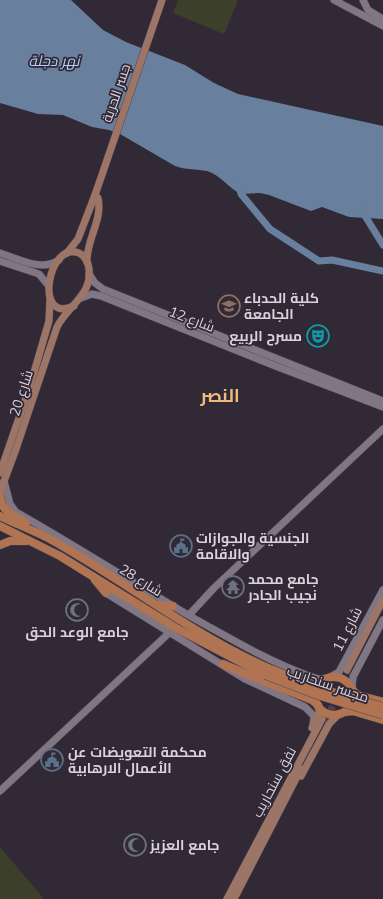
<svg xmlns="http://www.w3.org/2000/svg" width="383" height="899" viewBox="0 0 383 899" font-family="Mulish,Cairo,sans-serif">
<style>
.green{fill:#3c402b}
.water{fill:#687f9e}
.lines{fill:none;stroke-linecap:round;stroke-linejoin:round}
.river{stroke:#687f9e;stroke-width:7}
.primary-tunnel{stroke:#4a424e;stroke-width:7;stroke-dasharray:7 3.5;stroke-linecap:butt}
.secondary-casing{stroke:#4f4752;stroke-width:8}
.primary-casing{stroke:#4f4752;stroke-width:8}
.highway-casing{stroke:#4f4752;stroke-width:9}
.secondary{stroke:#807684;stroke-width:7}
.primary{stroke:#9d7566;stroke-width:7}
.highway{stroke:#b17452;stroke-width:8}
.highway-bridge-casing{stroke:#4f4752;stroke-width:9;stroke-linecap:butt}
.highway-bridge{stroke:#b17452;stroke-width:8}
.labels{text-anchor:middle;dominant-baseline:central;stroke-width:3.5;stroke-linejoin:round;paint-order:stroke}
.street-label{font-size:14px;fill:#d9d3dc;stroke:#312935}
.poi-label{font-size:14px;font-weight:bold;fill:#d9d3dc;stroke:#312935;text-anchor:start}
.water-label{font-size:15px;font-style:italic;fill:#b1d1fa;stroke:#312935}
.district-label{font-size:18px;font-weight:bold;fill:#eebb7b;stroke:#312935}
</style>
<rect width="100%" height="100%" fill="#312935"/>
<!-- green -->
<g class="green">
<path d="M178 0H238L224 34 173 13Z"/>
<path d="M0 847 44 899H0Z"/>
</g>
<!-- water -->
<path class="water" d="M0 0H71L103 30 126 42 185 65 214 83 238 94 383 126V219L349 217 322 207 311 211 269 195 260 193 241 194C228 188 221 175 207 171 196 169 186 170 175 166L120 134 109 130 92 127 63 115 38 114 0 103Z"/>
<g class="lines">
<!-- river -->
<g class="river">
<path d="M239 186 241 194 270 229 319 261 332 260 383 271"/>
<path d="M362 211 383 245"/>
</g>
<!-- primary-tunnel -->
<path class="primary-tunnel" d="M325 722 350 671"/>
<!-- secondary casing -->
<g class="secondary-casing">
<g id="secondary">
<path d="M334 0 383 26"/>
<path d="M363 0 368 10 383 19"/>
<path d="M0 253C19 259 41 272 59 260"/>
<path d="M0 261 39 274 48 285"/>
<path d="M89 274 95 283 103 289 383 401"/>
<path d="M81 298 92 294 101 296 278 367 383 407"/>
<path d="M4 481 10 504 16 512C76 546 135 584 195 619 233 640 268 661 309 676L319 679 329 678"/>
<path d="M106 593 245 679 305 707 314 716 313 725"/>
<path d="M189 615 214 588 383 429"/>
<path d="M330 677 339 672 383 590"/>
<path d="M352 688 353 677 383 620"/>
<path d="M0 791 169 633"/>
</g>
</g>
<!-- primary casing -->
<g class="primary-casing">
<g id="primary">
<path d="M67 253 78 239 95 195 162 0"/>
<path d="M87 262C86 240 103 220 98 198L95 195"/>
<path d="M0 473 30 386 49 321 50 298"/>
<path d="M0 492 16 449 57 327C68 305 96 293 88 264 86 259 84 255 79 253 48 240 33 325 74 306"/>
<path d="M347 670 383 600"/>
<path d="M312 728 319 713V707"/>
<path d="M301 776 329 724 339 714"/>
<path d="M227 899 322 719"/>
<path d="M234 899 301 769"/>
</g>
</g>
<!-- highway casing -->
<g class="highway-casing">
<g id="highway">
<path d="M0 496C2 513 13 514 26 523"/>
<path d="M0 516C17 524 34 531 50 539 124 580 191 634 268 668"/>
<path d="M0 526 60 556 176 628 265 675"/>
<path d="M0 545 10 541H26"/>
<path d="M95 580 106 593"/>
<path d="M158 605 173 606"/>
<path d="M223 664 253 677 312 700 318 705"/>
<circle cx="334" cy="696" r="19"/>
<path d="M352 689 357 695 383 702"/>
<path d="M345 712 353 711 383 720"/>
</g>
</g>
<!-- secondary -->
<use href="#secondary" class="secondary"/>
<!-- primary -->
<use href="#primary" class="primary"/>
<!-- highway -->
<use href="#highway" class="highway"/>
<!-- highway-bridge casing -->
<g class="highway-bridge-casing">
<g id="highway-bridge">
<path d="M268 668 319 688 383 707"/>
<path d="M265 675 317 695 383 715"/>
</g>
</g>
<!-- highway-bridge -->
<use href="#highway-bridge" class="highway-bridge"/>
</g>
<!-- icons -->
<defs>
<g id="university-ring" transform="scale(1.15)"><circle r="9.5" fill="#312935" stroke="#8d6e63" stroke-width="1.5"/><path d="M0-5L7-2L0 1L-7-2ZM-4 1L0 2.5L4 1V4Q0 6-4 4Z" fill="#8d6e63"/></g>
<g id="theatre-ring" transform="scale(1.15)"><circle r="9.5" fill="#312935" stroke="#0f9aa8" stroke-width="1.5"/><path d="M-5-5.5Q0-4 5-5.5V0Q5 5 0 6Q-5 5-5 0ZM-3.3-2.5H-1v1.5H-3.3ZM1-2.5H3.3v1.5H1ZM-2.8 1Q0 5.5 2.8 1Z" fill="#0f9aa8"/></g>
<g id="civic-ring" transform="scale(1.15)"><circle r="9.5" fill="#312935" stroke="#5c6f8a" stroke-width="1.5"/><path d="M-.6-6.5H3V-4.5H.6V-3L4-1V1h2V6H-6V1h2V-1L-.6-3ZM-1.2 2.5V6h2.4V2.5Z" fill="#5c6f8a"/></g>
<g id="temple-ring" transform="scale(1.15)"><circle r="9.5" fill="#312935" stroke="#6b7280" stroke-width="1.5"/><path d="M0-6L5-2H3V0L6.5 2.5H4V6H1.5V3h-3V6H-4V2.5H-6.5L-3 0V-2H-5Z" fill="#6b7280"/></g>
<g id="mosque-ring" transform="scale(1.15)"><circle r="9.5" fill="#312935" stroke="#6b7280" stroke-width="1.5"/><path d="M3.5-4.9A6 6 0 1 0 3.5 4.9A5 5 0 1 1 3.5-4.9Z" fill="#6b7280"/></g>
</defs>
<g fill-rule="evenodd">
<use href="#university-ring" x="229" y="306"/>
<use href="#theatre-ring" x="318" y="336"/>
<use href="#civic-ring" x="181" y="546"/>
<use href="#temple-ring" x="233" y="587"/>
<use href="#mosque-ring" x="77" y="610"/>
<use href="#civic-ring" x="52" y="760"/>
<use href="#mosque-ring" x="135" y="845"/>
</g>
<g class="labels">
<!-- street labels -->
<g class="street-label">
<text transform="translate(116 93) rotate(-71)">جسر الحرية</text>
<text transform="translate(192 319) rotate(21)">شارع 12</text>
<text transform="translate(21 393) rotate(-72)">شارع 20</text>
<text transform="translate(141 580) rotate(32)">شارع 28</text>
<text transform="translate(347 629) rotate(-63)">شارع 11</text>
<text transform="translate(328 684) rotate(19)">مجسر سنحاريب</text>
<text transform="translate(274 782) rotate(-62)">نفق سنحاريب</text>
</g>
<!-- poi labels -->
<g class="poi-label">
<text x="244" y="298">كلية الحدباء<tspan x="244" dy="16">الجامعة</tspan></text>
<text x="302" y="336" text-anchor="end">مسرح الربيع</text>
<text x="196" y="538">الجنسية والجوازات<tspan x="196" dy="16">والاقامة</tspan></text>
<text x="248" y="579">جامع محمد<tspan x="248" dy="16">نجيب الجادر</tspan></text>
<text x="77" y="632" text-anchor="middle">جامع الوعد الحق</text>
<text x="68" y="752">محكمة التعويضات عن<tspan x="68" dy="16">الأعمال الارهابية</tspan></text>
<text x="150" y="845">جامع العزيز</text>
</g>
<!-- water labels -->
<g class="water-label">
<text x="54" y="60">نهر دجلة</text>
</g>
<!-- district labels -->
<g class="district-label">
<text x="220" y="395">النصر</text>
</g>
</g>
</svg>
